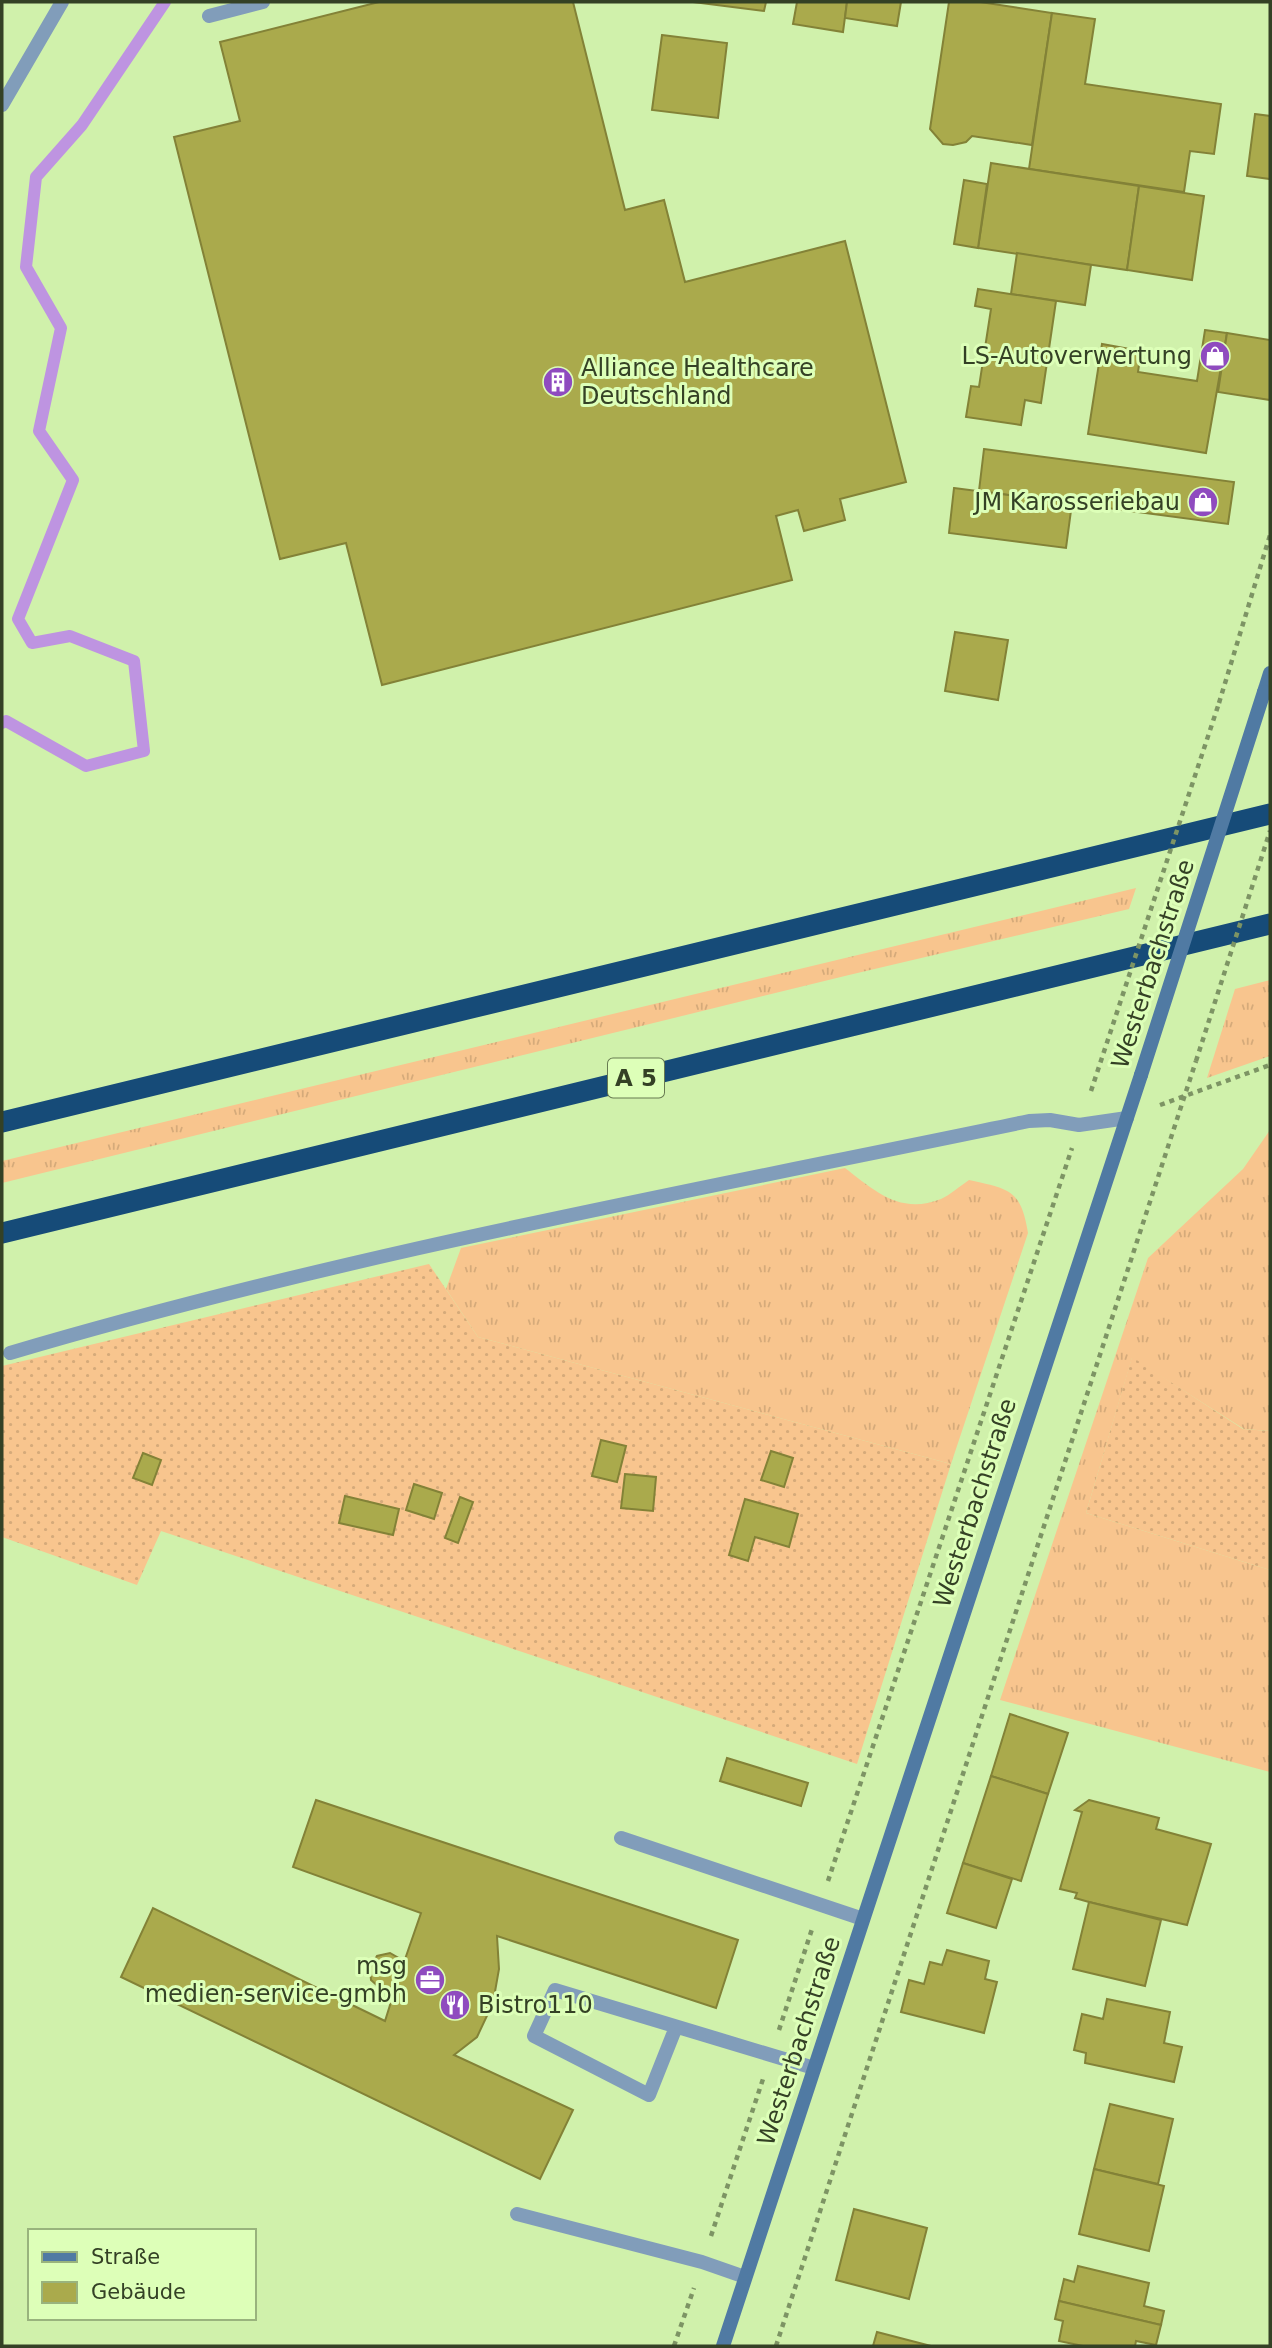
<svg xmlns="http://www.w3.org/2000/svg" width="1272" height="2348" viewBox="0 0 1272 2348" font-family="'DejaVu Sans',sans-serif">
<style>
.grass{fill:url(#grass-tufts)}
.garden{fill:url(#garden-dots)}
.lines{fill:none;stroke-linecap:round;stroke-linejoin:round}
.stream{stroke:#be94e1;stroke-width:12}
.building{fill:#aaaa4c;stroke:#838237;stroke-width:2}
.path{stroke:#7d9464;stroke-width:4.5;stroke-dasharray:5 5;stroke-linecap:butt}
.lane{stroke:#819dba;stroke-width:14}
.street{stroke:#819dba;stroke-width:14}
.secondary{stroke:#507aa3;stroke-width:14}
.highway{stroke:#164b78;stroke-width:21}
.path-bridge{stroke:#7d9464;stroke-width:4.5;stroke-dasharray:5 5;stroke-linecap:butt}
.secondary-bridge{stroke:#507aa3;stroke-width:14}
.labels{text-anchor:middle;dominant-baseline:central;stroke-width:6;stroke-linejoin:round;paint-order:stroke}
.shield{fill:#ddffb8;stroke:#677a51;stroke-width:2}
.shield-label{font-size:23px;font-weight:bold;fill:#344125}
.poi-label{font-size:24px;fill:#344125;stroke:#ddffb8;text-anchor:end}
.street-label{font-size:24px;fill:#344125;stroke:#ddffb8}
</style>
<defs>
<pattern id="grass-tufts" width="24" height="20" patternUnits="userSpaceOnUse" patternTransform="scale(1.75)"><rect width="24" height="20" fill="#f8c58e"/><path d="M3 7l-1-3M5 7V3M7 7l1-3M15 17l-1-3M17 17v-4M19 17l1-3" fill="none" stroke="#d5aa7a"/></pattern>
<pattern id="garden-dots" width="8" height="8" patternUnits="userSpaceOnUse" patternTransform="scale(1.75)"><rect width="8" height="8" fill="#f8c58e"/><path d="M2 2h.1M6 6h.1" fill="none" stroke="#d5aa7a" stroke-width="1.8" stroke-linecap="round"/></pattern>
</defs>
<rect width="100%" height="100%" fill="#d0f1ab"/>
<!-- grass -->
<g class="grass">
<path d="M1136 888 1129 909 849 975 2 1183V1161Z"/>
<path d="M1270 980V1056L1207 1078 1235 989Z"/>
<path d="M1270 1130V1431L1244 1429 1132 1358 1086 1513 1270 1570V1772L1000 1700 1148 1258 1243 1169Z"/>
<path d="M845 1168C875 1191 900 1215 941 1199 950 1195 960 1186 969 1180 1009 1189 1021 1189 1028 1233L951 1464 478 1337 446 1289 461 1248Z"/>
</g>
<!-- garden -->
<g class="garden">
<path d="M429 1264 478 1337 951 1464 857 1764 161 1531 137 1585 2 1537V1366Z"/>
<path d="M1132 1357 1243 1429 1270 1431V1570L1086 1513Z"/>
</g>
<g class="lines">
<!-- stream -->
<path class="stream" d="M2 723 6 721 86 766 144 751 134 661 70 636 32 643 18 619 73 480 39 431 61 328 26 267 36 177 82 125 165 2"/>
</g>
<!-- building -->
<g class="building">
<path d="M379 2H573L625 210 664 200 685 282 845 241 906 482 840 499 845 520 804 531 798 510 776 516 792 580 382 685 346 543 280 559 174 137 240 121 220 42Z"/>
<path d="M693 2H766L764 11Z"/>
<path d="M797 2H847L843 32 793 24Z"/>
<path d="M847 2H901L897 26 845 18Z"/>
<path d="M949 2H980L1052 13 1032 145 972 136 966 142 953 145 943 144 930 129Z"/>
<path d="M1052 13 1095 19 1085 84 1221 104 1214 154 1190 151 1184 192 1029 169Z"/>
<path d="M662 35 727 43 718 118 652 110Z"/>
<path d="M1255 114 1270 116V179L1247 176Z"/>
<path d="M991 163 1139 186 1127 270 978 248Z"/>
<path d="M964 180 987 184 978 248 954 244Z"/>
<path d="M1139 186 1204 196 1192 280 1127 270Z"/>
<path d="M1017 253 1091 265 1085 305 1011 294Z"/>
<path d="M978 289 1056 301 1041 403 1025 400 1021 425 966 417 971 386 979 387 991 309 975 306Z"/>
<path d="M1205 330 1227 333 1206 453 1088 434 1102 344 1141 351 1138 372 1197 381Z"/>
<path d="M1227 333 1270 340V400L1218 392Z"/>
<path d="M984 449 1234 482 1228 524 979 491Z"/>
<path d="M954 488 1072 503 1066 548 949 533Z"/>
<path d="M955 632 1008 640 998 700 945 691Z"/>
<path d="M601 1440 626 1446 617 1482 592 1476Z"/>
<path d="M771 1451 793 1458 784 1487 761 1480Z"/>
<path d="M143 1453 161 1460 152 1485 133 1478Z"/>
<path d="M625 1474 656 1477 653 1511 621 1508Z"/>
<path d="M414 1484 442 1493 434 1519 406 1510Z"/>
<path d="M345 1496 399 1509 393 1535 339 1523Z"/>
<path d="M460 1497 473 1502 458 1543 445 1538Z"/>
<path d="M745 1499 798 1514 789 1547 755 1537 748 1561 729 1555Z"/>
<path d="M1010 1714 1068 1733 1048 1794 991 1776Z"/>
<path d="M727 1758 808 1783 801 1806 720 1781Z"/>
<path d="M991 1776 1048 1794 1021 1881 963 1863Z"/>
<path d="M316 1800 738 1940 716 2008 497 1936 499 1969 493 2003 477 2037 454 2055 573 2110 540 2179 121 1977 153 1908 385 2021 396 1986 385 1989 379 1987 371 1980 370 1968 377 1956 390 1953 402 1960 403 1965 421 1913 293 1867Z"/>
<path d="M1089 1800 1159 1818 1156 1829 1211 1844 1187 1925 1089 1902 1075 1898 1077 1893 1060 1889 1082 1812 1075 1810Z"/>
<path d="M963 1863 1012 1879 996 1928 947 1913Z"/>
<path d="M1089 1902 1161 1920 1145 1986 1073 1969Z"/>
<path d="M947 1950 989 1961 985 1979 997 1982 984 2033 901 2012 909 1980 924 1984 930 1962 942 1965Z"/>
<path d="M1107 1999 1170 2012 1164 2043 1182 2047 1174 2082 1085 2063 1086 2053 1074 2050 1082 2014 1103 2019Z"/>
<path d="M1110 2104 1173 2119 1158 2184 1094 2169Z"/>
<path d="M1094 2169 1164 2186 1149 2251 1079 2234Z"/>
<path d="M854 2209 927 2228 909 2299 836 2280Z"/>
<path d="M1078 2266 1149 2283 1144 2306 1164 2311 1161 2325 1059 2301 1064 2279 1074 2282Z"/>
<path d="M1059 2301 1161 2325 1156 2345 1136 2341 1135 2346H1083L1059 2341 1063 2321 1055 2319Z"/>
<path d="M877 2332 931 2346H873Z"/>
</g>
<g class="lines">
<!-- path -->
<g class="path">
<path d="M1219 703 1270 535"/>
<path d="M1160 1105 1270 1065"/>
<path d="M828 1881 1072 1148"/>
<path d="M779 2030 812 1929"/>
<path d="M711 2236 763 2079"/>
<path d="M674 2346 694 2288"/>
<path d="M776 2346 1196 1061"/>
</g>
<!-- lane -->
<g class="lane">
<path d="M209 16 263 2"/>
<path d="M621 1838 863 1919"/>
<path d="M676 2027 649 2095 534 2036 555 1990 814 2068"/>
<path d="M517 2214 702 2262 745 2277"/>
</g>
<!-- street -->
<g class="street">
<path d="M2 105 62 2"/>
<path d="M10 1353C344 1254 688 1192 1029 1121L1050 1120 1079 1125 1127 1118"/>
</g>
<!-- secondary -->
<g class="secondary">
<path d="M1264 692 1270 673"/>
<path d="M723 2346 1141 1075"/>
</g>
<!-- highway -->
<g class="highway">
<path d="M2 1122 1270 814"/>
<path d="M2 1233 1270 924"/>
</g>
<!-- path-bridge -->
<g class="path-bridge">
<path d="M1196 1061 1270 831"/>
<path d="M1091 1091 1219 703"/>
</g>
<!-- secondary-bridge -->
<path class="secondary-bridge" d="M1141 1075 1264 692"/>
</g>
<!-- icons -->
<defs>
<g id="shop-disc" transform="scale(1.575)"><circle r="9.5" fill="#8f4bbf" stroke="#ddffb8"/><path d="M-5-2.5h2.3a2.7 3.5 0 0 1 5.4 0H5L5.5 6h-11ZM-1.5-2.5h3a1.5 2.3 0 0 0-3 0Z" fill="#fff"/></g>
<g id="building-disc" transform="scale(1.575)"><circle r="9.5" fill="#8f4bbf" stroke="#ddffb8"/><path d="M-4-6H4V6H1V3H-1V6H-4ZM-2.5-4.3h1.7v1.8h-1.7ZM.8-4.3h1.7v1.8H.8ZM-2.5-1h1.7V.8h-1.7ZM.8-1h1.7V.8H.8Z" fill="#fff"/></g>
<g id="office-disc" transform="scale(1.575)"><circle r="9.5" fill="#8f4bbf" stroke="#ddffb8"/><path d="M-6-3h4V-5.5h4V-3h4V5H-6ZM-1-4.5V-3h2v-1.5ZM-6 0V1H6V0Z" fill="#fff"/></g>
<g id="restaurant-disc" transform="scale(1.575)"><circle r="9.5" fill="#8f4bbf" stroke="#ddffb8"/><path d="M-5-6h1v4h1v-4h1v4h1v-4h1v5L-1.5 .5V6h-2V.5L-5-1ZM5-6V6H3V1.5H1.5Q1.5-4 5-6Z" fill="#fff"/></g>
</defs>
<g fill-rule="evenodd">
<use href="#shop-disc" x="1215" y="356"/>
<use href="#building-disc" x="558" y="382"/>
<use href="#shop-disc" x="1203" y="502"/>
<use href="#office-disc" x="430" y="1980"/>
<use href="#restaurant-disc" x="455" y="2005"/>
</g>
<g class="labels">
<!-- shield labels -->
<rect class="shield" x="608" y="1058.5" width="56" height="39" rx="5"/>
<g class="shield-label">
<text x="636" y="1078">A 5</text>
</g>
<!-- poi labels -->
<g class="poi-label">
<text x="1192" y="356">LS-Autoverwertung</text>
<text x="581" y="368" text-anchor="start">Alliance Healthcare<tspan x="581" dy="28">Deutschland</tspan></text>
<text x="1180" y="502">JM Karosseriebau</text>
<text x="407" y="1966">msg<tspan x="407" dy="28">medien-service-gmbh</tspan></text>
<text x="478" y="2005" text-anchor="start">Bistro110</text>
</g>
<!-- street labels -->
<g class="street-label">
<text transform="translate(1153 964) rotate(-72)">Westerbachstraße</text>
<text transform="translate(975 1503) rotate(-72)">Westerbachstraße</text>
<text transform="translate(799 2041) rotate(-72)">Westerbachstraße</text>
</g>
</g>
<!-- border -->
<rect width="1272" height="2348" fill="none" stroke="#344125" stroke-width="7"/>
<!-- legend -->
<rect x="28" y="2229" width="228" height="91" fill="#ddffb8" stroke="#99b37d" stroke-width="2"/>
<rect x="42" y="2252" width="35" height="10" fill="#507aa3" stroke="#99b37d" stroke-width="2"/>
<text x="91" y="2264" font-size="21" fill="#344125">Straße</text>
<rect x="42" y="2282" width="35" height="21" fill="#aaaa4c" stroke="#99b37d" stroke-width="2"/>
<text x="91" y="2299" font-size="21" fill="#344125">Gebäude</text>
</svg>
